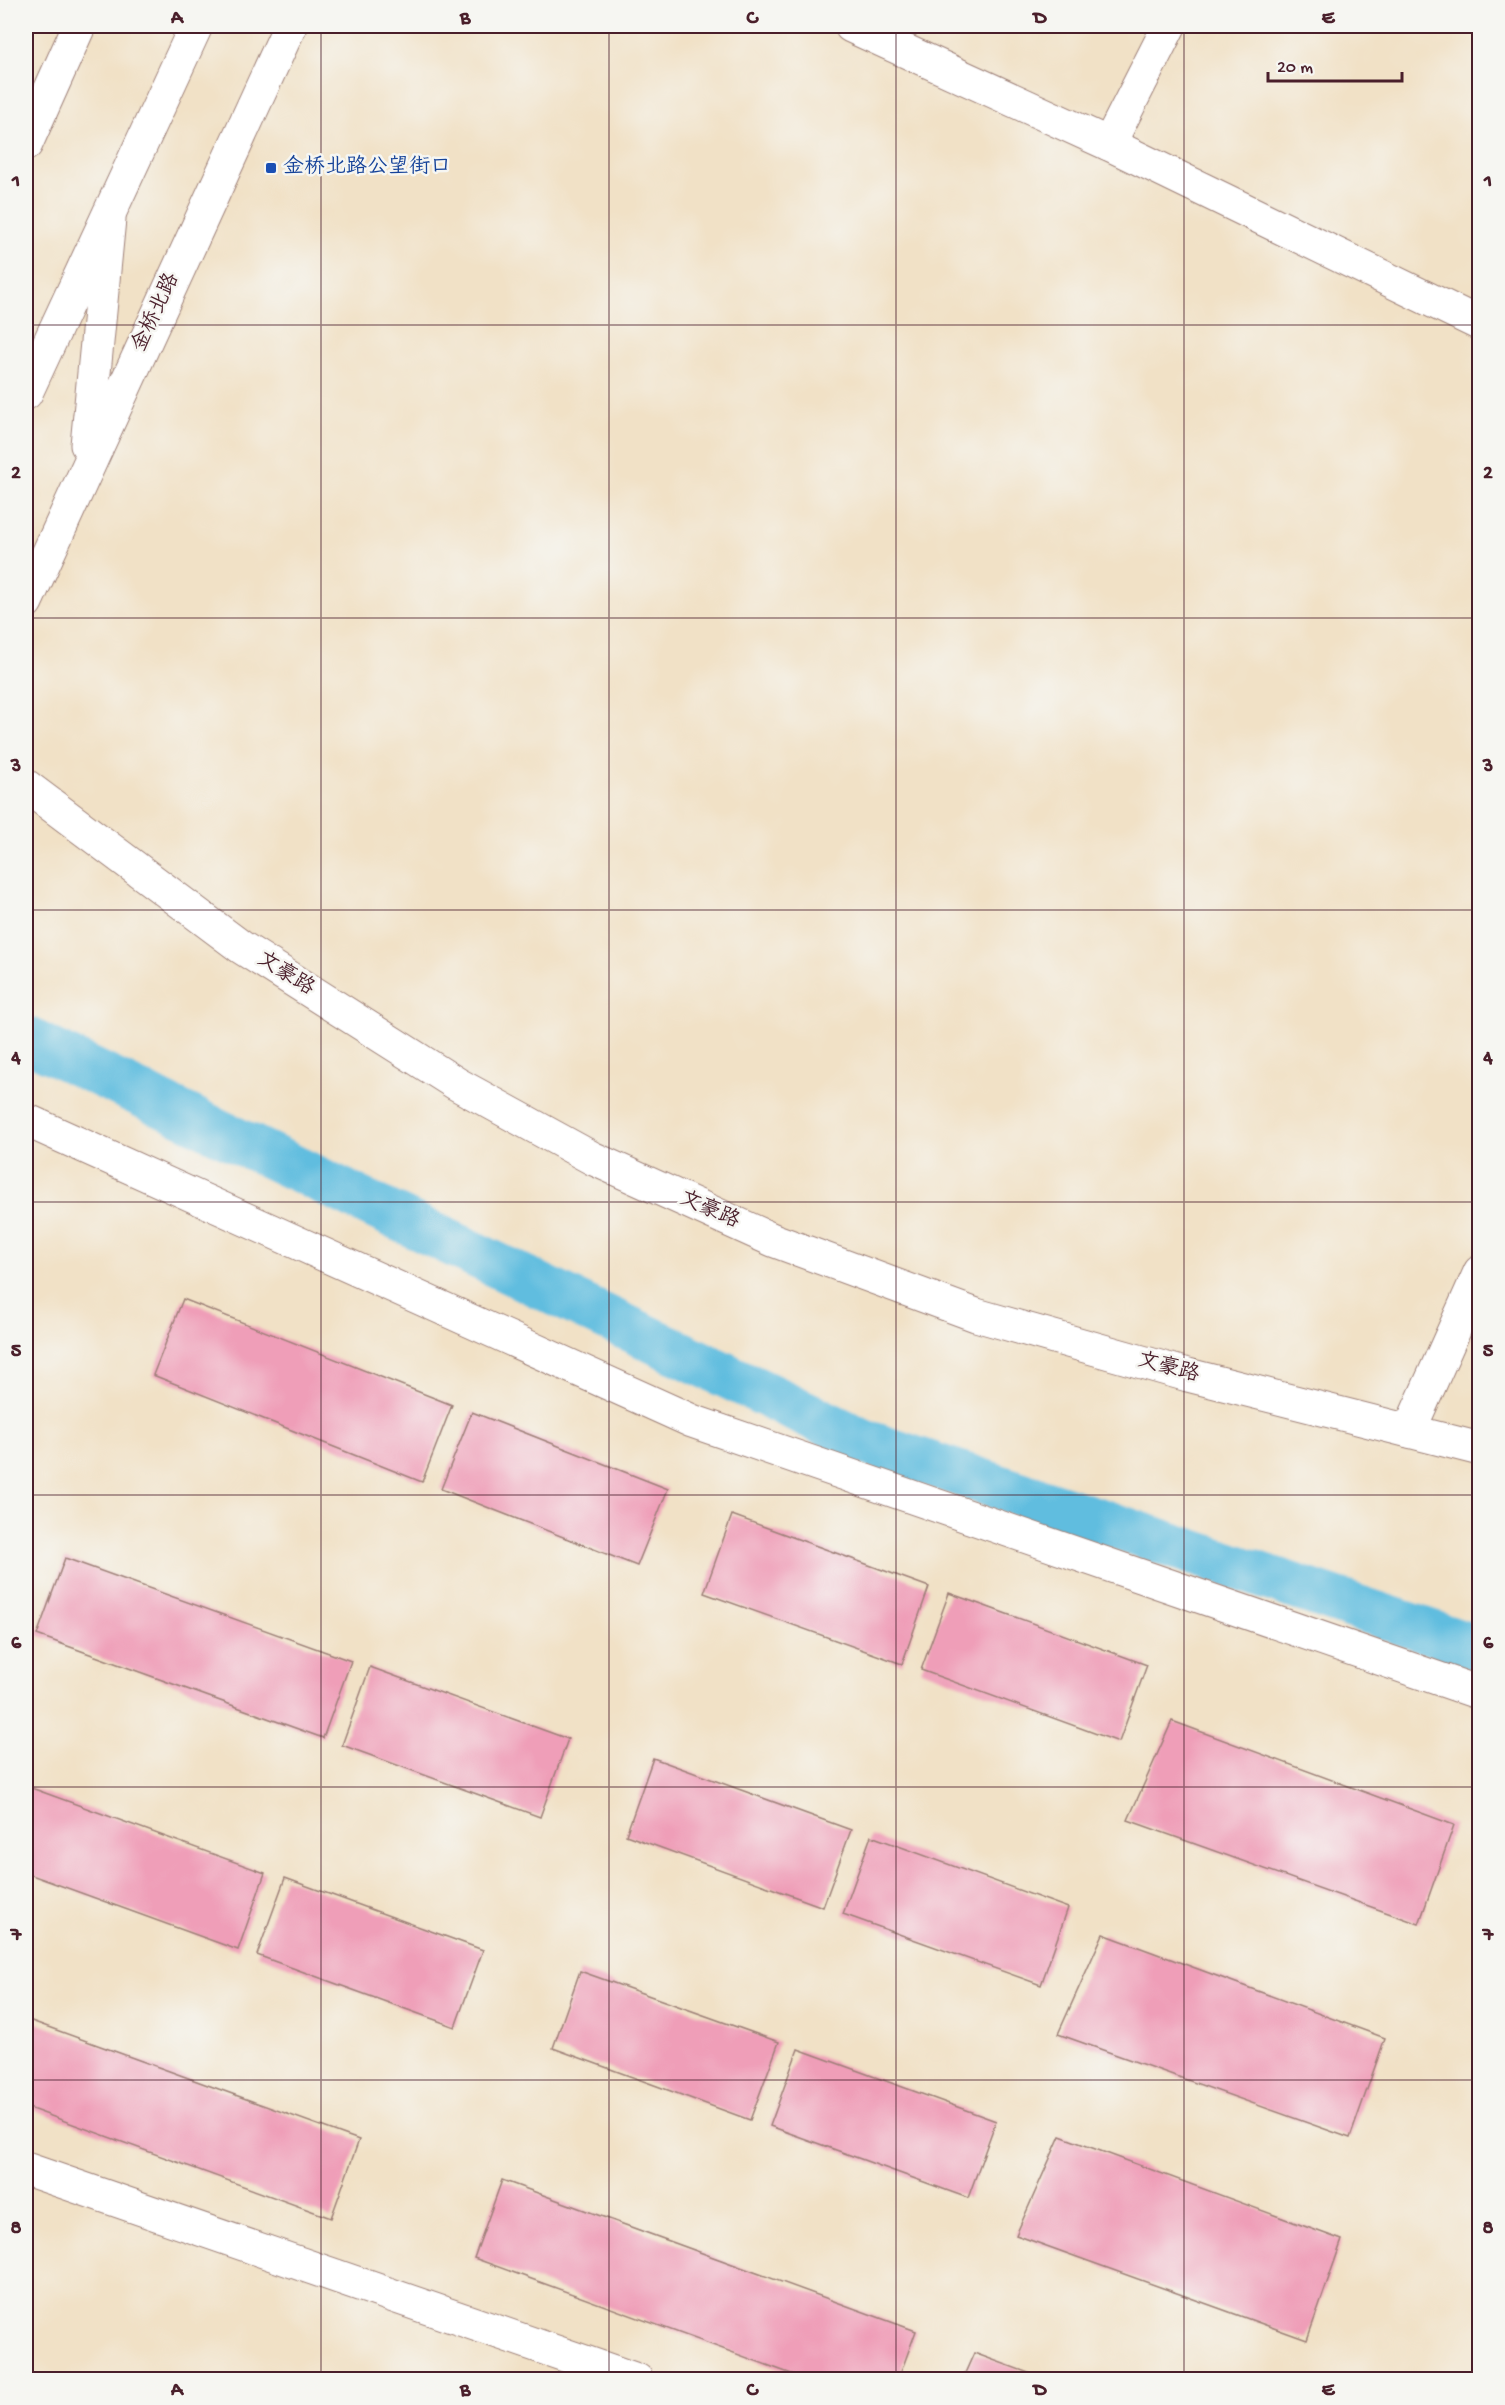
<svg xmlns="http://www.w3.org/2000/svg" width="1505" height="2405" viewBox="0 0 1505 2405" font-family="'Gochi Hand','LXGW WenKai TC',sans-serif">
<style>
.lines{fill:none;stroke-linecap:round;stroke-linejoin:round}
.canal{stroke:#61bddf;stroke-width:46}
.building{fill:#ef9eb8}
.street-casing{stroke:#9e8078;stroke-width:35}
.secondary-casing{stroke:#9e8078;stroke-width:35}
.primary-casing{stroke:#9e8078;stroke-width:35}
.street{stroke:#fff;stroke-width:33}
.secondary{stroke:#fff;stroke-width:33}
.primary{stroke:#fff;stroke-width:33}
.grid{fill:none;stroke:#4a1f2b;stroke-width:1.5;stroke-opacity:0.55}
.transit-dot{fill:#1a4fb4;stroke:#f6f6f2;stroke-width:2}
.labels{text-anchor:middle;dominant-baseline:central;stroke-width:5;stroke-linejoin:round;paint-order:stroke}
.transit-label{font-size:21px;fill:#164399;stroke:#f6f6f2;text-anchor:start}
.street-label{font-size:21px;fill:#4a1f2b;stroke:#f6f6f2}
.neatline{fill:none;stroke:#4a1f2b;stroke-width:2}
.grid-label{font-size:20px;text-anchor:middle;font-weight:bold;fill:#4a1f2b}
</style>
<rect width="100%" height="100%" fill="#f6f6f2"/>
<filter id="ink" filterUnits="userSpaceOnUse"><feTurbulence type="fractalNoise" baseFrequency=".0167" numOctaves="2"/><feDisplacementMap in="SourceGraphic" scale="12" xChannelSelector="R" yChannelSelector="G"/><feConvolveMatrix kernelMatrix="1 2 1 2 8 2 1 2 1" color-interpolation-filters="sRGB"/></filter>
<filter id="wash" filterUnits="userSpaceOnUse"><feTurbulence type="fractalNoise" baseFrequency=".008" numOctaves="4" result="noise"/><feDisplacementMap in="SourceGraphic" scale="24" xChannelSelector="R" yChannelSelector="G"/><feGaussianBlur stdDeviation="1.35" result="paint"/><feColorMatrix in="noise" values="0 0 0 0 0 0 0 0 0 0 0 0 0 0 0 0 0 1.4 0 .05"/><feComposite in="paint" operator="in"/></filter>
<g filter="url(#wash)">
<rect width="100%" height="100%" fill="#f1e1c6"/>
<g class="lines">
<!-- canal -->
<path class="canal" d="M26 1039 865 1442 1480 1649"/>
</g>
<g id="blocks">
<!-- building -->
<g class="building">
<path d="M183 1299 452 1405 422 1482 153 1375Z"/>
<path d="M472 1412 668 1489 637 1566 441 1489Z"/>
<path d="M732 1515 929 1587 902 1664 704 1593Z"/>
<path d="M65 1558 351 1661 323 1738 37 1635Z"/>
<path d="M949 1593 1147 1665 1119 1742 921 1670Z"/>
<path d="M370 1667 568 1739 540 1817 342 1745Z"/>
<path d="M1172 1721 1454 1825 1419 1924 1128 1820Z"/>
<path d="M653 1758 851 1830 823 1907 626 1835Z"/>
<path d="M26 1786 265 1873 238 1950 26 1873Z"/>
<path d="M871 1836 1068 1908 1041 1985 843 1914Z"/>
<path d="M285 1878 483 1950 455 2027 257 1955Z"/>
<path d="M1103 1934 1385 2038 1350 2138 1058 2034Z"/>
<path d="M580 1971 779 2042 750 2120 553 2048Z"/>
<path d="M26 2019 359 2140 331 2218 26 2107Z"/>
<path d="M798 2049 996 2121 968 2198 770 2126Z"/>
<path d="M1060 2136 1342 2240 1307 2340 1016 2235Z"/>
<path d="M502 2180 916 2331 898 2380H808L474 2258Z"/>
<path d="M974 2353 1045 2379V2380H962Z"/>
</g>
</g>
</g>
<g filter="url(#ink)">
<use href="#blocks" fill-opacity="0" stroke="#9e8078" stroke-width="1.5"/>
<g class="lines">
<!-- street casing -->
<g class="street-casing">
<g id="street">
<path d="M851 26 1109 144 1480 324"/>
<path d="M1109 144 1169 26"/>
<path d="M26 1120 692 1421 1480 1693"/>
<path d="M1409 1431 1480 1272"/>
<path d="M26 2169 637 2380"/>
</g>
</g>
<!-- secondary casing -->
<g class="secondary-casing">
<g id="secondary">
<path d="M87 445 109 219"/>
<path d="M26 602 290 26"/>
<path d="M26 786 241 947 457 1084 592 1158 773 1240 976 1315 1188 1375 1480 1449"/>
</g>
</g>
<!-- primary casing -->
<g class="primary-casing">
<g id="primary">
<path d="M26 144 79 26"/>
<path d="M26 393 196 26"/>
</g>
</g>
<!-- street -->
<use href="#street" class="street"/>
<!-- secondary -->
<use href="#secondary" class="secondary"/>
<!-- primary -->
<use href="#primary" class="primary"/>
</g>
</g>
<!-- grid -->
<path class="grid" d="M321 26V2380M609 26V2380M896 26V2380M1184 26V2380M26 325H1480M26 618H1480M26 910H1480M26 1202H1480M26 1495H1480M26 1787H1480M26 2080H1480"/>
<!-- markers -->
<rect class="transit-dot" x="265" y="162" width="12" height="12" rx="3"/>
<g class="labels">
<!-- transit labels -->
<g class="transit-label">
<text x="283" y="168">金桥北路公望街口</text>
</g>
<!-- street labels -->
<g class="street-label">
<text transform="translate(157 313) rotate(-65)">金桥北路</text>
<text transform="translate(285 975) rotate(32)">文豪路</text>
<text transform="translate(709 1211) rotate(24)">文豪路</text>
<text transform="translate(1168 1369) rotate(15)">文豪路</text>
</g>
</g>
<!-- margin -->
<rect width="1505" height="2405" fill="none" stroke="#f6f6f2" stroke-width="66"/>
<!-- scale -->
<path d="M1268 72v9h134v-9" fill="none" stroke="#4a1f2b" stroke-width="3"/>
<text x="1277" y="72" font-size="18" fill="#4a1f2b" stroke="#f6f6f2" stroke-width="4.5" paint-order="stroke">20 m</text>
<rect x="33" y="33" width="1439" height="2339" class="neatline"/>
<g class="grid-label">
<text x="177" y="23">A</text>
<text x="465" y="23">B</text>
<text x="752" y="23">C</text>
<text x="1040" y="23">D</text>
<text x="1328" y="23">E</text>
<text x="16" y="186">1</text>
<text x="1488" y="186">1</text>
<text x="16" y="478">2</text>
<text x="1488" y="478">2</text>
<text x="16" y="771">3</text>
<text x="1488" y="771">3</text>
<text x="16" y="1063">4</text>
<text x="1488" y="1063">4</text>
<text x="16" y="1356">5</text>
<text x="1488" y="1356">5</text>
<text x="16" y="1648">6</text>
<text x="1488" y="1648">6</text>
<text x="16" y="1940">7</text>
<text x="1488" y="1940">7</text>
<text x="16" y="2233">8</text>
<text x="1488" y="2233">8</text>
<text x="177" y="2395">A</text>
<text x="465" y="2395">B</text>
<text x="752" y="2395">C</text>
<text x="1040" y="2395">D</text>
<text x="1328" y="2395">E</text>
</g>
</svg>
